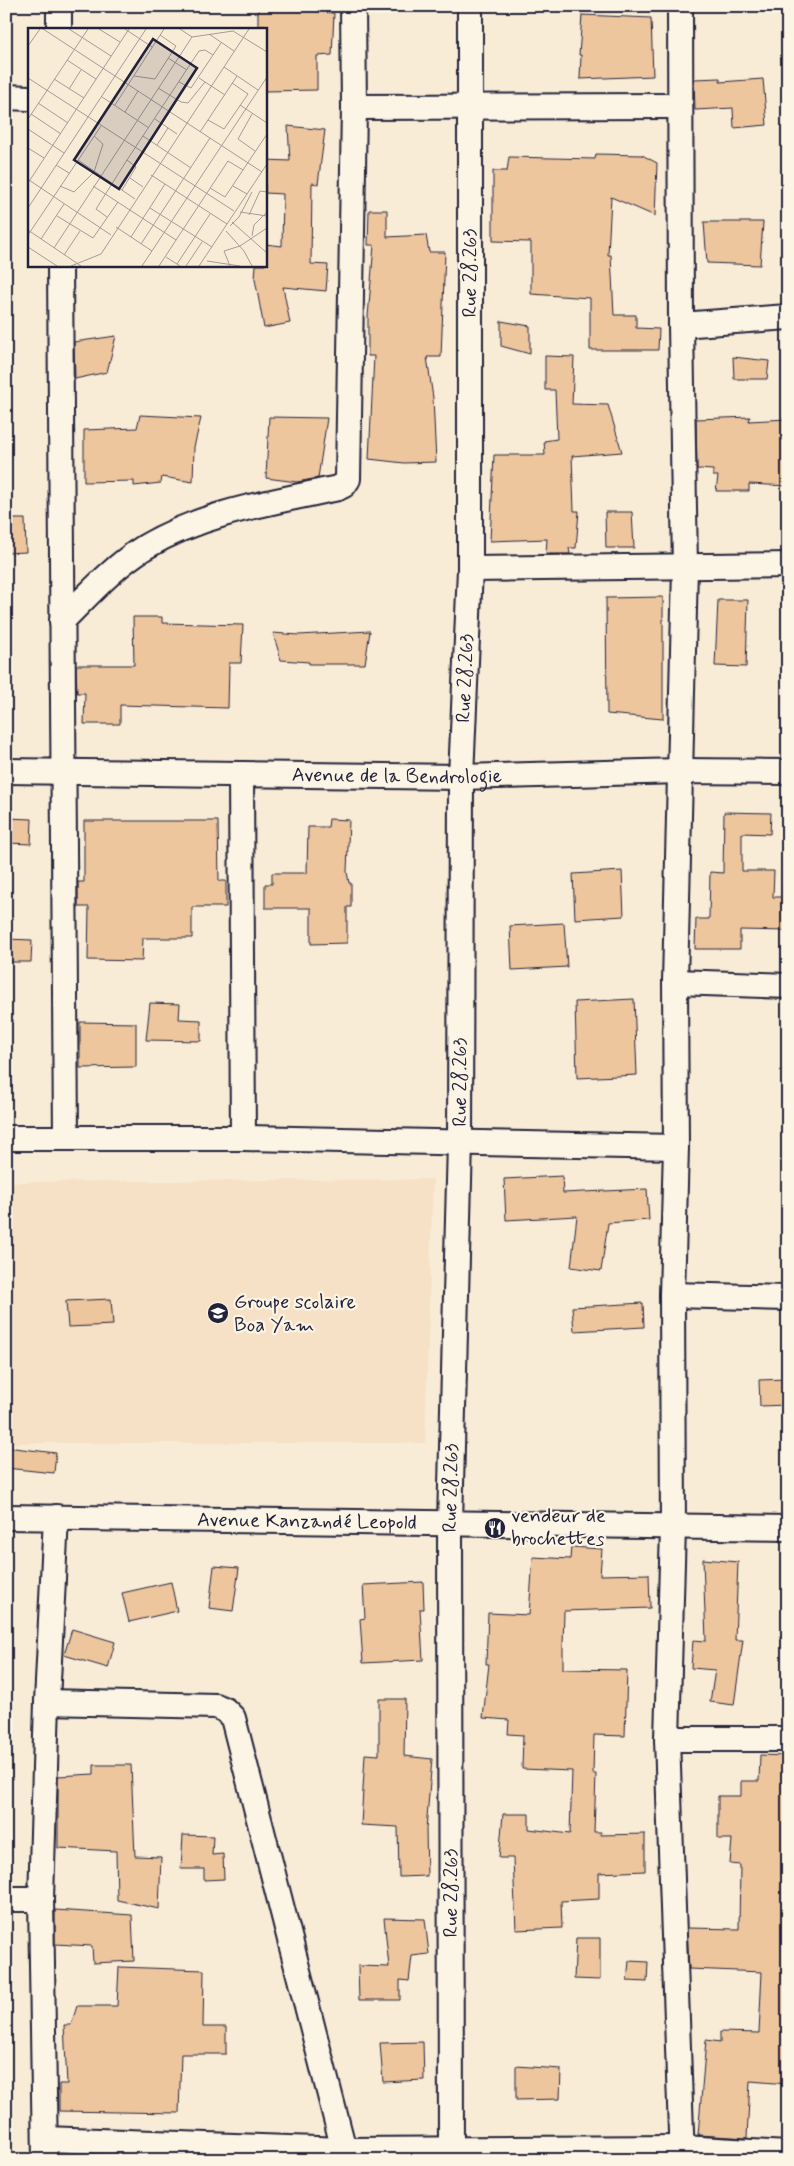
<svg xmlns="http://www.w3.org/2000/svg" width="794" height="2166" viewBox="0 0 794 2166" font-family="Mynerve,sans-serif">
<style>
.built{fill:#f6e1c6}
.building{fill:#eec69e;stroke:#22223b}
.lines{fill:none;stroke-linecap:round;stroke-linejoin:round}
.minor-casing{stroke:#22223b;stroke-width:28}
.minor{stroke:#fcf5e5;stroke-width:24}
.labels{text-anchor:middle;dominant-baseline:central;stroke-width:4.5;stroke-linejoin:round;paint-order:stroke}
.street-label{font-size:20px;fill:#22223b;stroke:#fcf5e5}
.poi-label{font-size:20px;fill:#22223b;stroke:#fcf5e5;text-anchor:start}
.inset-road{fill:none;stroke:#a39b99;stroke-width:1}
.view{fill:#22223b;fill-opacity:0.15;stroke:#22223b;stroke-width:2.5}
.inset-edge{fill:none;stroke:#22223b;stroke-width:2.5}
</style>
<rect width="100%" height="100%" fill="#f9ecd7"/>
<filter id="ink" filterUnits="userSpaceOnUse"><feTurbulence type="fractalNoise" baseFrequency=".02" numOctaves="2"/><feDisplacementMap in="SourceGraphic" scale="10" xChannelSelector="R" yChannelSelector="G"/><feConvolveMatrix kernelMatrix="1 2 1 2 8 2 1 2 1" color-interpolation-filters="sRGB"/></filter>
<g filter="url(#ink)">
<!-- built -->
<path class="built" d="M433 1179 425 1443H6V1182Z"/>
<!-- building -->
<g class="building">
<path d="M258 7 334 13 332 55 317 56V90L265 91V26H258Z"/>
<path d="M582 15 651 18 653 76 580 79 581 55H579Z"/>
<path d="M720 78V82L763 79 767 125 734 128 733 108 695 110 694 79Z"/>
<path d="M288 126 325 130 318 184 312 183 311 264 328 265 326 291 283 287 290 323 264 328 255 279 256 265H265V244L282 246 283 194 265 193V160L290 161Z"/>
<path d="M596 154 642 155 657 163 655 216 611 197 608 255H611L614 315H636V328L659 329 658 350H590V298L531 294V242L493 241V171H507L509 157 595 159Z"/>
<path d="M369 210H387V237L426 235 429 252H445L441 357H427L433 398 436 462 404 463 369 459 374 356H368V317L374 245H368Z"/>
<path d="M704 222H763L760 265 707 263Z"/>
<path d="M501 321 530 326V354L501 346Z"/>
<path d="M116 336 107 372 75 379 74 342Z"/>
<path d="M545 356 574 357 572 404 608 405 622 452 572 456 574 511H579L576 548H569L570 554H546L547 539 490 541 494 455H545L544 441 557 439 555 390H545Z"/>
<path d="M733 357 769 361 767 379H734Z"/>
<path d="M140 415 201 418 194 447 193 482 162 477 161 483 134 486V481L84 482V430L137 428Z"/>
<path d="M269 417 327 418 318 478 297 482 266 478Z"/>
<path d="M750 417 749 421 788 419V486L749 484V491H716L718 476H713V470L697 469 696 419Z"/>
<path d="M605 512H632L634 548H606Z"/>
<path d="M6 519H25L26 552 6 553Z"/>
<path d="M663 597V719L607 714 606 598Z"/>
<path d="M718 600H748L746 667 715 666Z"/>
<path d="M133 617H162V623L243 625 241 663H229L228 708 120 705V724H84L85 693H77L76 665H134Z"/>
<path d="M370 631 365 664H309V662L281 660 273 633 299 635Z"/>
<path d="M724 812 771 813 770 834 742 833V871H774L773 897H788V931L740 930V949H695L696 919H709L710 872 723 873Z"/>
<path d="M6 818 32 819 31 844 6 843Z"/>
<path d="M329 819 349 820 347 872 349 883H351V907H347V943L311 944V908H265V884H272V873H307L308 827H328Z"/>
<path d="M84 821H218L219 881H226V907H192V938H143L142 961 88 960 89 907H78V882H84Z"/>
<path d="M622 871 624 916 575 919 573 874Z"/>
<path d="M564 923 567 967 512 970 510 926Z"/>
<path d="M6 939 32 940 31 962H6Z"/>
<path d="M634 999 637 1075 577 1078 575 1002Z"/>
<path d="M150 1003 180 1004 179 1019 201 1020V1041L146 1040Z"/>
<path d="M80 1022 136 1023V1067L80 1068Z"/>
<path d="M562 1176 563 1193 647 1189 649 1220 608 1223 601 1271 571 1267 577 1216 506 1220 504 1179Z"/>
<path d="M111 1299 113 1325 68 1327 66 1301Z"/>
<path d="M643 1303 644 1327 574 1331 572 1307Z"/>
<path d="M788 1379V1405L760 1406 759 1380Z"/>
<path d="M6 1447 56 1453 54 1473 6 1468Z"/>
<path d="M571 1547 602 1549 600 1575 649 1574 650 1608 564 1611 563 1646V1669L627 1670 625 1736 594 1735 593 1774H596L594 1832H601V1835L645 1834V1871L599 1873V1899L561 1901 562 1928 516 1930 513 1858H499L503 1814H529V1829L570 1834 572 1771 522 1769 523 1735 508 1734 509 1720 483 1718 489 1664H486L488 1613 529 1615 533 1557 570 1559Z"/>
<path d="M703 1559 738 1562 735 1640H743L734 1705 710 1702 715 1670 691 1668 693 1640 706 1641Z"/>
<path d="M214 1566 239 1568 233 1611 209 1608Z"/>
<path d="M171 1582 177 1611 129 1622 122 1593Z"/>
<path d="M423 1582 424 1609H420L423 1660 363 1663 360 1619 365 1618 363 1585Z"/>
<path d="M72 1629 115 1642 108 1668 64 1655Z"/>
<path d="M379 1699H405L404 1756 432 1759 426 1829 427 1876 399 1877 398 1827 361 1825 365 1754 379 1755Z"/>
<path d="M760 1755 787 1756 788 2084 750 2081 747 2138 698 2135 706 2040 720 2042V2032L759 2033 762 1972 689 1969 687 1928 739 1929 740 1865 730 1864 732 1839H718V1796H741V1781H759Z"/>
<path d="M94 1765H131L135 1856 161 1857 159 1909 117 1900 116 1851 58 1848V1776L94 1774Z"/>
<path d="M183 1835 213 1836 212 1855 223 1854 224 1879 204 1880V1869H181Z"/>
<path d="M55 1910 132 1915 134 1961 93 1963 92 1946 55 1944Z"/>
<path d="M384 1918 425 1919 429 1954 412 1956 409 1981 400 1980V2000H359L358 1966 389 1967Z"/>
<path d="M576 1938H600V1980L574 1979Z"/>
<path d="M629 1961 648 1962 647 1982 627 1981Z"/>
<path d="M119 1967 204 1970 203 2027H226V2054H181L179 2113 59 2111V2084H67L64 2025H71L77 2006H117Z"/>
<path d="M423 2042 424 2080 383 2082 380 2043Z"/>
<path d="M516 2066 561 2069 560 2099 516 2100Z"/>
</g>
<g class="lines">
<!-- minor casing -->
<g class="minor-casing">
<g id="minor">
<path d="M59 6V29"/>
<path d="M680 6 681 325 685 568 675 982 676 1147 672 1295 673 1528 667 1739 682 2160"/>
<path d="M6 97 29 98"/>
<path d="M354 107 679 106"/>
<path d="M60 265 66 1138"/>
<path d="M681 325 788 317"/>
<path d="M470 569 788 565"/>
<path d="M62 621C88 595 114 566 145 547 204 512 273 502 338 488L344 485 348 479 354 107 353 6"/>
<path id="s1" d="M6 771 461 777 680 771 788 772"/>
<path d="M241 774 243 1138"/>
<path d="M675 982 788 986"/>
<path d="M6 1138H243L676 1147"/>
<path d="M672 1295 788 1298"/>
<path id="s2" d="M6 1517 788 1528"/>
<path d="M47 1702 216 1706 225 1710 233 1718 344 2150 342 2160"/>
<path d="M667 1739H788"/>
<path d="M6 1899H41"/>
<path d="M45 2139 344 2150 682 2148 788 2154"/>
<path d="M45 2160 41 1899 47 1702 56 1517"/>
<path id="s3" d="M451 2160 450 1523 460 1143 461 777 470 569V6"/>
</g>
</g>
<!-- minor -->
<use href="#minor" class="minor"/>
</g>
</g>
<!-- icons -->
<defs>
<g id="school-disc" transform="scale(1.125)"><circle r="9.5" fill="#22223b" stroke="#fcf5e5"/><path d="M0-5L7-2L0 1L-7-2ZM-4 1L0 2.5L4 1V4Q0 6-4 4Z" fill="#fff"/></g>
<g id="restaurant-disc" transform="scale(1.125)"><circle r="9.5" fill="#22223b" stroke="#fcf5e5"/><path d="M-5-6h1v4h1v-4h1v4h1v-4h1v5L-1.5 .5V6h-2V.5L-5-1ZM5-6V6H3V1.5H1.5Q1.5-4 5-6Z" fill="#fff"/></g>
</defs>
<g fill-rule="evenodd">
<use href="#school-disc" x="218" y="1313"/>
<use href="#restaurant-disc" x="495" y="1528"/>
</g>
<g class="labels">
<!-- street labels -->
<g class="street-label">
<text transform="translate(470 273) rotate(-90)">Rue 28.263</text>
<text stroke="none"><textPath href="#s3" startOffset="1482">Rue 28.263</textPath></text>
<text stroke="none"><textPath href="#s1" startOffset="391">Avenue de la Bendrologie</textPath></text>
<text stroke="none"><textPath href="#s3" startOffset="1078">Rue 28.263</textPath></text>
<text stroke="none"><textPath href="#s3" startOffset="672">Rue 28.263</textPath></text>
<text stroke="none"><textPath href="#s2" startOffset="301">Avenue Kanzandé Leopold</textPath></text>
<text transform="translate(451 1893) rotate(-90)">Rue 28.263</text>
</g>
<!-- poi labels -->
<g class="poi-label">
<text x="234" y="1302">Groupe scolaire<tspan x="234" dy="23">Boa Yam</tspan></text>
<text x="511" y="1516">vendeur de<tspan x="511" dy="23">brochettes</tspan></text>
</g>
</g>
<!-- overview -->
<g transform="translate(28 28)">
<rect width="239" height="239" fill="#f9ecd7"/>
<path class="inset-road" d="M15 1 234 144M41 1 83 28M71 1 92 14M97 1 124 19M152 1 164 9 205 3 239 24M181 6 206 23M0 18 12 1M140 30 159 42M39 32 68 51M196 39 230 62M106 48 127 51 148 18 132 7M0 50 206 183M171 50 197 67M26 51 56 70M151 54 163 60 193 15M130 60 153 74 160 75 177 54M41 61 53 42M74 69 121 100M10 75 40 95M87 77 136 1M212 77 239 95M97 84 110 63M3 86 33 106M224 86 210 111 227 123M0 91 60 1M127 91 149 106M180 92 196 101 220 66 204 55M0 101 36 125M172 104 209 48M115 108 163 140M129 117 140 100M0 120 16 130M50 132 107 171M28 137 41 145M123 147 199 196M102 150 115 159M1 152 83 207M0 155 101 1M32 158 46 164 66 144 75 116 66 108M65 158 148 212M205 158 219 166M182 160 197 169 239 106M94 162 108 139 99 132M0 180 118 1M122 180 184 219M212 184 239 188M221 187 232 163 239 164M29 188 65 210 90 174M79 189 68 181 99 132 171 23 177 22 185 27M204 194 239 225M202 198 211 189 224 164M88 199 124 223M0 202 53 238M198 203 216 223 224 238M0 207 73 98M224 208 226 197 239 184M103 209 137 156M13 211 36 176M113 216 182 110M0 219 29 238M26 220 164 9M73 226 221 1M36 227 52 203M138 229 152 238M179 233 212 238M149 236 182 186M43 238 73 226M114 238 239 49M131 238 200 133 215 142M158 238 174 214M171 238 239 136M202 238 196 223 212 218 239 200"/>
<path class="view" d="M125 11 169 40 91 161 46 132Z"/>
<rect width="239" height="239" class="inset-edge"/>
</g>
<!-- margin -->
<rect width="794" height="2166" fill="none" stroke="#fcf5e5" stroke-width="25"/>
<rect x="12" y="12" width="769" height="2141" fill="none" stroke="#22223b" stroke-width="2" filter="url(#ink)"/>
</svg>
